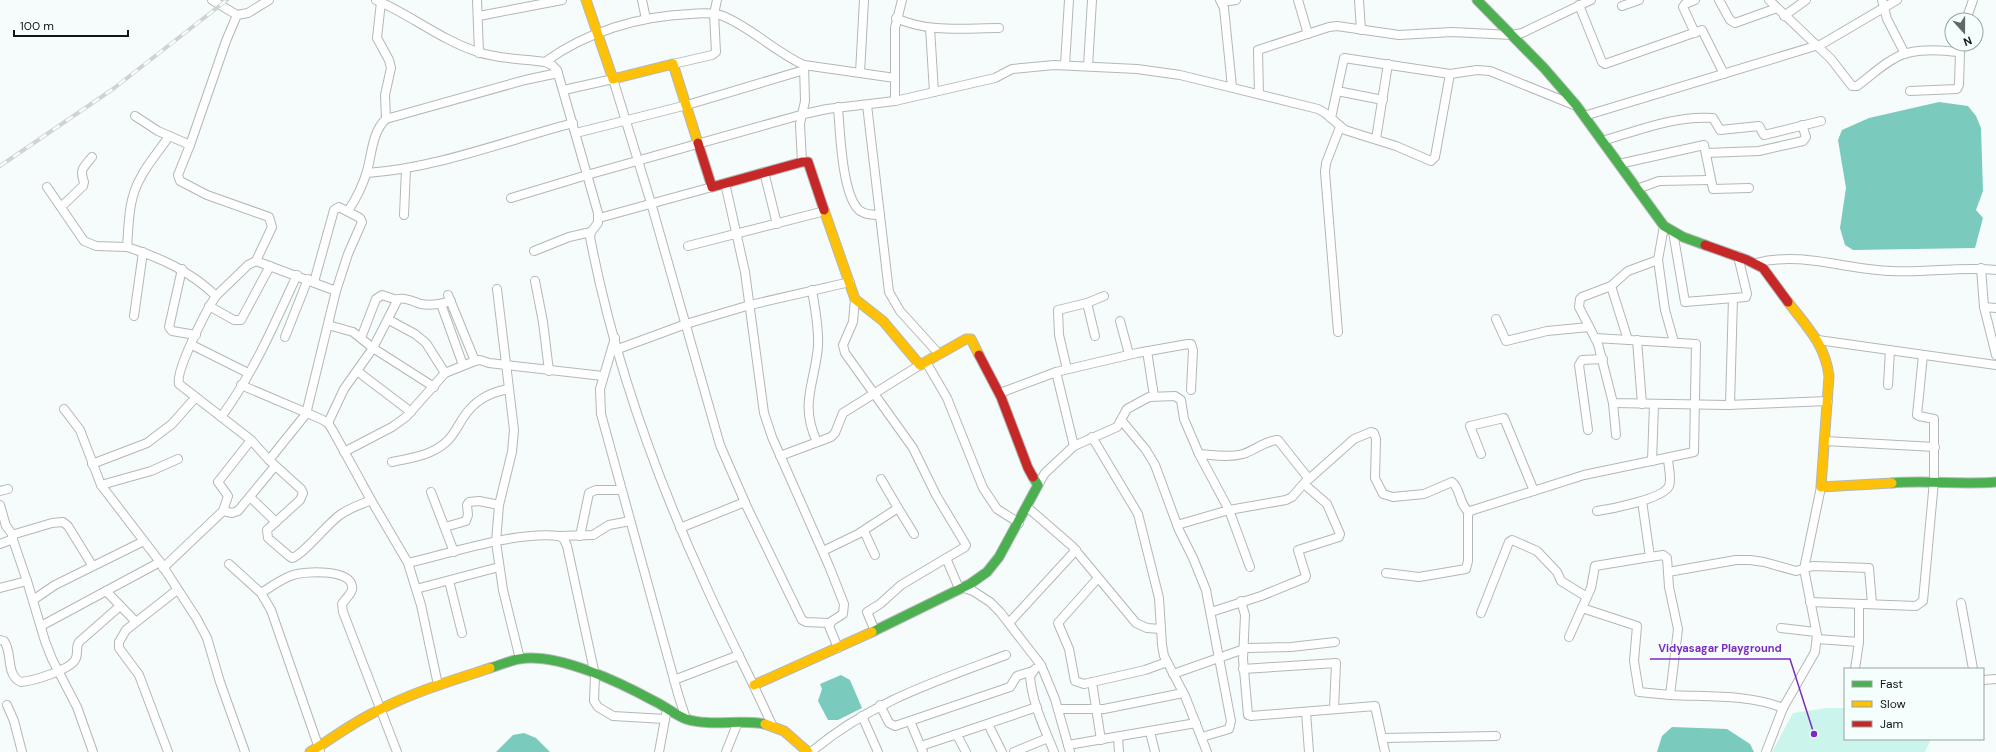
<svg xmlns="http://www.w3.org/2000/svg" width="1996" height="752" viewBox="0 0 1996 752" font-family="'DM Sans',sans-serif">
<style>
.green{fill:#cbf5ec}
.water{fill:#7acbbd}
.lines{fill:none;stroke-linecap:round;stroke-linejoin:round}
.street-casing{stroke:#b2b8b7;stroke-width:10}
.fast-casing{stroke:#b2b8b7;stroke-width:11}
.slow-casing{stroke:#b2b8b7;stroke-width:11}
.jam-casing{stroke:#b2b8b7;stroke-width:11}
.street{stroke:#fefffe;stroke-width:8}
.fast{stroke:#4caf50;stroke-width:9}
.slow{stroke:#ffc107;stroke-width:9}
.jam{stroke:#c62828;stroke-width:9}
.rail-casing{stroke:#d1d3d3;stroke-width:4}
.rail{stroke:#f4fefc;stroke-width:2.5;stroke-dasharray:8;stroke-linecap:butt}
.leader{fill:none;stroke:#7b2cbf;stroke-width:1.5}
.callout-dot{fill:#7b2cbf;stroke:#f4fefc;stroke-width:1.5}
.callout-label{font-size:11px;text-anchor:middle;font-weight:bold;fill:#7b2cbf;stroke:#f4fefc;stroke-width:3;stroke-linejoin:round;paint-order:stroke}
</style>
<rect width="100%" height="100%" fill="#f6fcfb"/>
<!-- green -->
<path class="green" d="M1827 708H1845V739H1931L1925 752H1772L1793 713Z"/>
<!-- water -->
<g class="water">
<path d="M1939 102 1968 106 1976 116 1981 128 1983 191 1976 210 1983 218 1975 248 1853 250 1845 245 1840 228 1846 188 1838 140 1842 130 1869 118Z"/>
<path d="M841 675 850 680 862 708 838 720H828L818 701 822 689 820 684Z"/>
<path d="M1672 727 1727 729 1750 744 1754 752H1657L1662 736Z"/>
<path d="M524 733 536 738 550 752H496L513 735Z"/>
</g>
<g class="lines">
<!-- street casing -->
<g class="street-casing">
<g id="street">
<path d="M212 0 237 15 248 13 269 0"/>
<path d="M376 0C411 15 441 40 478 52 498 59 523 59 545 62L552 65 557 70 598 213V223L591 232 590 237C613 357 655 475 706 586 727 633 751 678 772 725"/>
<path d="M477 0 479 53"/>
<path d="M642 0 646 19"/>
<path d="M1220 0 1224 8 1232 87"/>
<path d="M1298 0 1308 34"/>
<path d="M1359 0 1361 30"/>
<path d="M1719 0 1730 20 1735 23 1777 8"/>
<path d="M1769 0 1831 59 1852 86H1857C1872 75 1887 60 1904 54 1921 48 1943 51 1960 52L1962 44"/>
<path d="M1882 0 1887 19 1905 54"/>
<path d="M381 2 377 38 389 60 391 68 385 95 386 119"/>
<path d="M1222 2 1236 0"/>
<path d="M1579 5 1602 62 1605 64 1702 30 1724 74"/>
<path d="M1622 6 1639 0"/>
<path d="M479 16 562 0"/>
<path d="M1784 16 1806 0"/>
<path d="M896 18C928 33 965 28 999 28"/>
<path d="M1966 20 1973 0"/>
<path d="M930 28 934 92"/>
<path d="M1695 33 1683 7 1685 4 1695 0"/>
<path d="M545 62C586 32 639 16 690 14 700 13 713 12 723 16 752 28 775 52 804 65L895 78V101L995 78 1012 69 1054 65 1137 69 1180 75 1318 109 1325 113 1345 130 1396 146 1431 161 1435 157 1450 74 1477 70 1490 71 1574 105"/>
<path d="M673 64 712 55 716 52 714 14 717 0"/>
<path d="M1065 65 1069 0"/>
<path d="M1088 66 1092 0"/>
<path d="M860 73 864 0"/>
<path d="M895 78V28L902 0"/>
<path d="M564 90 613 79 651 203 720 445 747 507 802 620 806 622 829 623"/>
<path d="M1337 91 1383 100"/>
<path d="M1910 91 1957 89 1959 85 1960 52"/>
<path d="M1259 94 1258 50 1329 27 1337 26 1399 35 1452 32 1512 35 1522 33 1591 0"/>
<path d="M867 105 889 292 900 311 939 354"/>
<path d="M838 107C840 131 842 195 859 210 865 215 873 215 880 215"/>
<path d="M135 116 158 131 190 145 178 175 180 181 207 195 269 217 272 227 256 261 336 291 306 414 269 460"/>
<path d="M1584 116 1822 44 1897 0"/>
<path d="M1331 118 1344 58 1450 74"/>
<path d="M576 133 687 105 804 70"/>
<path d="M169 136C160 150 148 163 141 177 128 199 129 223 127 247 161 258 190 271 216 296 207 309 175 371 179 384L251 440 269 460 301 489 303 493 300 500 267 530 268 538 289 556 292 558C302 556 328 523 340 515 349 508 360 505 371 500"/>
<path d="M1376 139 1388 64"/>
<path d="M1602 141C1637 131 1676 115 1713 118L1720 130 1759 126 1764 135 1821 121"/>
<path d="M190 145 226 41 237 15"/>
<path d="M1706 153 1759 151 1803 141 1806 137 1802 125"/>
<path d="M802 162 800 124 805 101 804 65"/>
<path d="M1619 164 1704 145 1713 189 1749 188"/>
<path d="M764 172 777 224"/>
<path d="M367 173C437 168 505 141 573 123"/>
<path d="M725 183 745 272 764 413 772 437 829 566 844 604 843 614 832 621 829 626 838 648"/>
<path d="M47 187 84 241 96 246 127 247"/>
<path d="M1637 189 1659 181 1710 180"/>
<path d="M511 198 587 175 804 114 827 109 895 101"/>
<path d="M61 207 83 186 84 182C79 169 84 167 92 157"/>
<path d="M348 211C356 199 363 185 367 171 372 154 372 132 386 119L525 80 558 73"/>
<path d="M404 215 406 169"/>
<path d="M599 218 712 187"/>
<path d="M1664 226 1658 260 1628 271 1611 286 1582 297 1580 299 1579 307 1598 344 1613 403 1727 405 1828 401"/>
<path d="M1673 232 1685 302 1746 297 1747 294 1738 256"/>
<path d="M688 246 825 211"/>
<path d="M534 251 569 237 591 232"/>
<path d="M1658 260 1665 310 1674 342"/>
<path d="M1756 263C1802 251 1846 270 1892 271 1927 273 1961 266 1996 270"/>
<path d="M1981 268 1984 307 1996 355"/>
<path d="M182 269 169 327 172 331 196 335"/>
<path d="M535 281 543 322 549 371"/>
<path d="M314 282 334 210 339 207 360 218 362 222 348 254 336 291"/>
<path d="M1611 286 1628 340"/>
<path d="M497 289 514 430 512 452 499 505 496 542 503 590 520 659"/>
<path d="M812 290C815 309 819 327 818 346 815 384 799 403 817 442"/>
<path d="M448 295 475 361"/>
<path d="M216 296 248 265 256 261"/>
<path d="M855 299 853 322 843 345 845 353 913 448 936 495 966 545 965 547 901 585 880 604 867 612 875 631"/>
<path d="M1087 303 1095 336"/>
<path d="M441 304 463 365"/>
<path d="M209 306 234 320H241L270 266"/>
<path d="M1984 307 1996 308"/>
<path d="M134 316 143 252"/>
<path d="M1496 319 1506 341 1547 331 1589 327"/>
<path d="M389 320 415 334 426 343 445 373"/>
<path d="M1120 321 1129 354"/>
<path d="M328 325 353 332 373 348 434 387"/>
<path d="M1338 332 1325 172 1326 163 1340 127"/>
<path d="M285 337 308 279"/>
<path d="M361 338 376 299 382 295 397 300"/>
<path d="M615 338 600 389 601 414 678 694 686 719"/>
<path d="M1637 340 1642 404"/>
<path d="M1818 340 1996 365"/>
<path d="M192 345 248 373"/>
<path d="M618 349 686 324 750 305 850 282"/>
<path d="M1147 351 1154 396"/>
<path d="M926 362 947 398 983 488 997 509 1019 523"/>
<path d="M1067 369 1059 335 1058 310 1087 303 1104 296"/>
<path d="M357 371 411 412"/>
<path d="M1056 372 1074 446"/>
<path d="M241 385 321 419 328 423 333 431 371 500 408 563 421 605 438 685"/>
<path d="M1888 385 1890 350"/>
<path d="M1000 393 1056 372 1137 353 1188 344H1191L1193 350 1191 390"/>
<path d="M1613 403 1616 435"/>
<path d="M1730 405 1733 298"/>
<path d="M64 409 80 430 101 485 160 562 197 619 207 638 220 682 245 752"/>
<path d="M221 417C253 374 275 323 297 275"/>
<path d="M1122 421 1146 450 1155 465 1179 530 1193 558 1206 590 1231 721 1229 729 1202 737"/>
<path d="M328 423 344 389 373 348 398 299C406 297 414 302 421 304 431 306 441 304 451 301"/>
<path d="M1588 430 1579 365 1582 360 1603 359"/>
<path d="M1092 437 1138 514 1159 598 1162 645 1164 656 1185 696 1207 752"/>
<path d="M1825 441 1935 447"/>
<path d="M344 452 392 427 406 417 445 373 475 361 480 360 489 363 603 376"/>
<path d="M1199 454 1229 510 1250 567"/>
<path d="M1481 454 1470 426 1504 418 1534 491"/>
<path d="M780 456 831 437 835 433 843 413 920 365"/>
<path d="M1652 461 1654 404"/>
<path d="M392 462C410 458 430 456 445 443 453 437 457 427 463 418 474 401 488 393 508 389"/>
<path d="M92 464 147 443 172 424 195 398"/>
<path d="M101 485 151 471 178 459"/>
<path d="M1038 485 1045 473 1074 446 1117 427 1127 409 1149 397 1175 396 1181 400 1184 419 1199 454C1213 455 1228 458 1243 454 1254 451 1266 440 1278 440L1309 479 1354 439 1371 432 1374 433 1376 439 1375 478 1383 494 1393 497 1424 494 1452 482C1461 489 1459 505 1469 512"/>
<path d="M0 491 8 489"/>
<path d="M431 492 454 552"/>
<path d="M250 497 276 522"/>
<path d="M1642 501 1650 557 1663 555 1667 558 1669 587 1678 629 1670 695C1707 697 1748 694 1783 708"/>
<path d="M0 505 6 526 13 535"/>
<path d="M1027 507 1072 546 1136 623 1147 628 1161 629"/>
<path d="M898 508 914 534"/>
<path d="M223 511 228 496 218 482 251 440"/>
<path d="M1597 511C1611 509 1663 499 1669 486 1672 478 1668 466 1668 458"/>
<path d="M1177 525 1229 510 1286 500 1292 497 1307 480"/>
<path d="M445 527 466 521 468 515 467 505 469 502 479 501 499 505"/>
<path d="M680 528 745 502"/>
<path d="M864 531 875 555"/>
<path d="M559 536 593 535 609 525 630 521"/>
<path d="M580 536 589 493 596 490H621"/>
<path d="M0 544 13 539"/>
<path d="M823 551 858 534 898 508 881 479"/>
<path d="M1650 557 1595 566 1591 588 1582 608 1637 626 1634 661 1639 692 1670 695"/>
<path d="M946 558 958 586 973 591 990 602 1000 612 1041 665 1055 699 1070 752"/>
<path d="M408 563C451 553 516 531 559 536L564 539 567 546 595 675 594 701 598 707 613 716 665 719"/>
<path d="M229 564 261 593 271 610 320 751"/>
<path d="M92 565 68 526 63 522 52 523 15 534 12 537 27 581 45 641 52 659 77 707 93 752"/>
<path d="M163 568 223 511 232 513 238 511 275 466"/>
<path d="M1668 572 1736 560H1750L1764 562 1796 571 1813 566 1869 568 1872 604"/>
<path d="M1386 573 1419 577 1466 569 1468 561V515L1470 511 1584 475 1694 452 1696 344 1595 338"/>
<path d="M1098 578 1058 623 1069 649 1075 681 1084 684 1145 670 1167 662"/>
<path d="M449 581 462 633"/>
<path d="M0 588 27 581"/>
<path d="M416 589 499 567"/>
<path d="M106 591 136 622"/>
<path d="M261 593C271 587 281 579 293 575 305 571 349 569 352 586 354 592 345 599 342 604L343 612 397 752"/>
<path d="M33 600 55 585 144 541"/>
<path d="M1241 601 1245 615 1243 659 1248 715 1251 716 1375 706 1385 752"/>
<path d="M1810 602 1916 606 1923 601 1934 481V419L1919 416 1917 415 1923 355"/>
<path d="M1961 603 1973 669"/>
<path d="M1211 612 1261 596 1305 578 1306 576 1298 550 1339 537 1340 534 1327 504 1304 484"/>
<path d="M1481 613 1509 542 1512 540 1537 551 1557 572 1561 581 1587 597"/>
<path d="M1009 623 1076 550"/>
<path d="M41 626 160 562"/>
<path d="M1781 628 1816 632"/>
<path d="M1569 637 1582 608"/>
<path d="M1817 639 1859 642"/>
<path d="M0 640 4 641C13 652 5 675 21 682 33 681 69 670 75 660 79 654 75 648 79 642L120 606"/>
<path d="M1035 669 1030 676C1032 703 1044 727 1054 752"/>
<path d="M1243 669 1336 663 1334 709"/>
<path d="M1855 669 1859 642V604"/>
<path d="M1173 674 1247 648 1291 647 1335 642"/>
<path d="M674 680 739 655"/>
<path d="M1983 680 1996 679"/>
<path d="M1092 682 1101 740"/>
<path d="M7 705 14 721 22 752"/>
<path d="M880 705 889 723 895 726 1010 687 1017 676 1033 671"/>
<path d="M1058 709H1104L1183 693"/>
<path d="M1306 712 1309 752"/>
<path d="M862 716 878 752"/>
<path d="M910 721 923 752"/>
<path d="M988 724 1002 752"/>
<path d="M1150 732 1155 752"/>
<path d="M954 735 1037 707"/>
<path d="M1118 737 1119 752"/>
<path d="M1382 738 1496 736"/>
<path d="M1068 745 1196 723"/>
<path d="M921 746 954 735 958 737 966 752"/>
<path d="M168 752 139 675 119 648V642L126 630 177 590"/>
<path d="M659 752 666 714"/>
<path d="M726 752 738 722"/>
<path d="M811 752C871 702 934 682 1006 655"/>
<path d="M1014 752 1048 738"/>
<path d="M1766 752 1783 708 1815 652 1817 635 1804 569 1821 487"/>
</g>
</g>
<!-- fast casing -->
<g class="fast-casing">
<g id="fast">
<path d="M1477 0 1544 68 1576 105 1664 226 1683 237 1705 245"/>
<path d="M1892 483C1927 480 1961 485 1996 482"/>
<path d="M872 632 970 584 987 572 999 557 1038 485 1033 477"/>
<path d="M490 668C500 665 510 661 519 659 557 652 621 683 654 701 665 706 675 715 686 719 711 727 739 719 765 724"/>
</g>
</g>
<!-- slow casing -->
<g class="slow-casing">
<g id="slow">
<path d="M586 0 613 79 673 64 698 143"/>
<path d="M824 210 855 299 883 321 920 365 966 339H971L979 355"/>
<path d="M1788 302C1807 327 1825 344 1829 376L1821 487 1892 483"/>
<path d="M754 685 872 632"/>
<path d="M765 724 784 731 808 752"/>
<path d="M310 752C331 739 351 724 373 713 410 693 450 681 490 668"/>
</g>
</g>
<!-- jam casing -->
<g class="jam-casing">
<g id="jam">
<path d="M698 143 712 187 802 162H808L824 210"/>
<path d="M1705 245 1747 260 1763 268 1788 302"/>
<path d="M979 355 1001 397 1028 468 1033 477"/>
</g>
</g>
<!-- street -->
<use href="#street" class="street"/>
<!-- fast -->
<use href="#fast" class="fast"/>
<!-- slow -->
<use href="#slow" class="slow"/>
<!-- jam -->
<use href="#jam" class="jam"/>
<!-- rail casing -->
<g class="rail-casing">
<path id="rail" d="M0 166 113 89 227 0"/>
</g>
<!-- rail -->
<use href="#rail" class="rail"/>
</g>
<!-- callouts -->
<path class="leader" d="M1814 734L1790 659H1650"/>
<circle class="callout-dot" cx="1814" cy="734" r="4"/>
<g class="callout-label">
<text x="1720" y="652">Vidyasagar Playground</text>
</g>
<!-- legend -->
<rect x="1844" y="668" width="140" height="72" fill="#f4fefc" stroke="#99a1a0"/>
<rect x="1852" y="681" width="20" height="6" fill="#4caf50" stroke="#99a1a0"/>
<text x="1880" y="688" font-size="12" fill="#111615">Fast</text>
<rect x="1852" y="701" width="20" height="6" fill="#ffc107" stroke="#99a1a0"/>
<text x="1880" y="708" font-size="12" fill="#111615">Slow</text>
<rect x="1852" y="721" width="20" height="6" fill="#c62828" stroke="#99a1a0"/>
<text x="1880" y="728" font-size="12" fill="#111615">Jam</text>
<!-- north arrow -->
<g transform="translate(1964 32) rotate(159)"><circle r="19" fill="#f4fefc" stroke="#99a1a0"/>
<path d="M0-3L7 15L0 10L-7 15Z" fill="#616666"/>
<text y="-6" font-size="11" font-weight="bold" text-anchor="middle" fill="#111615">N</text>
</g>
<!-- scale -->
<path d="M14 30v6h114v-6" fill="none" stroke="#111615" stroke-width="2"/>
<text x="20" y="30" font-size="12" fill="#111615" stroke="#f4fefc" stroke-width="3" paint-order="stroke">100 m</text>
</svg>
